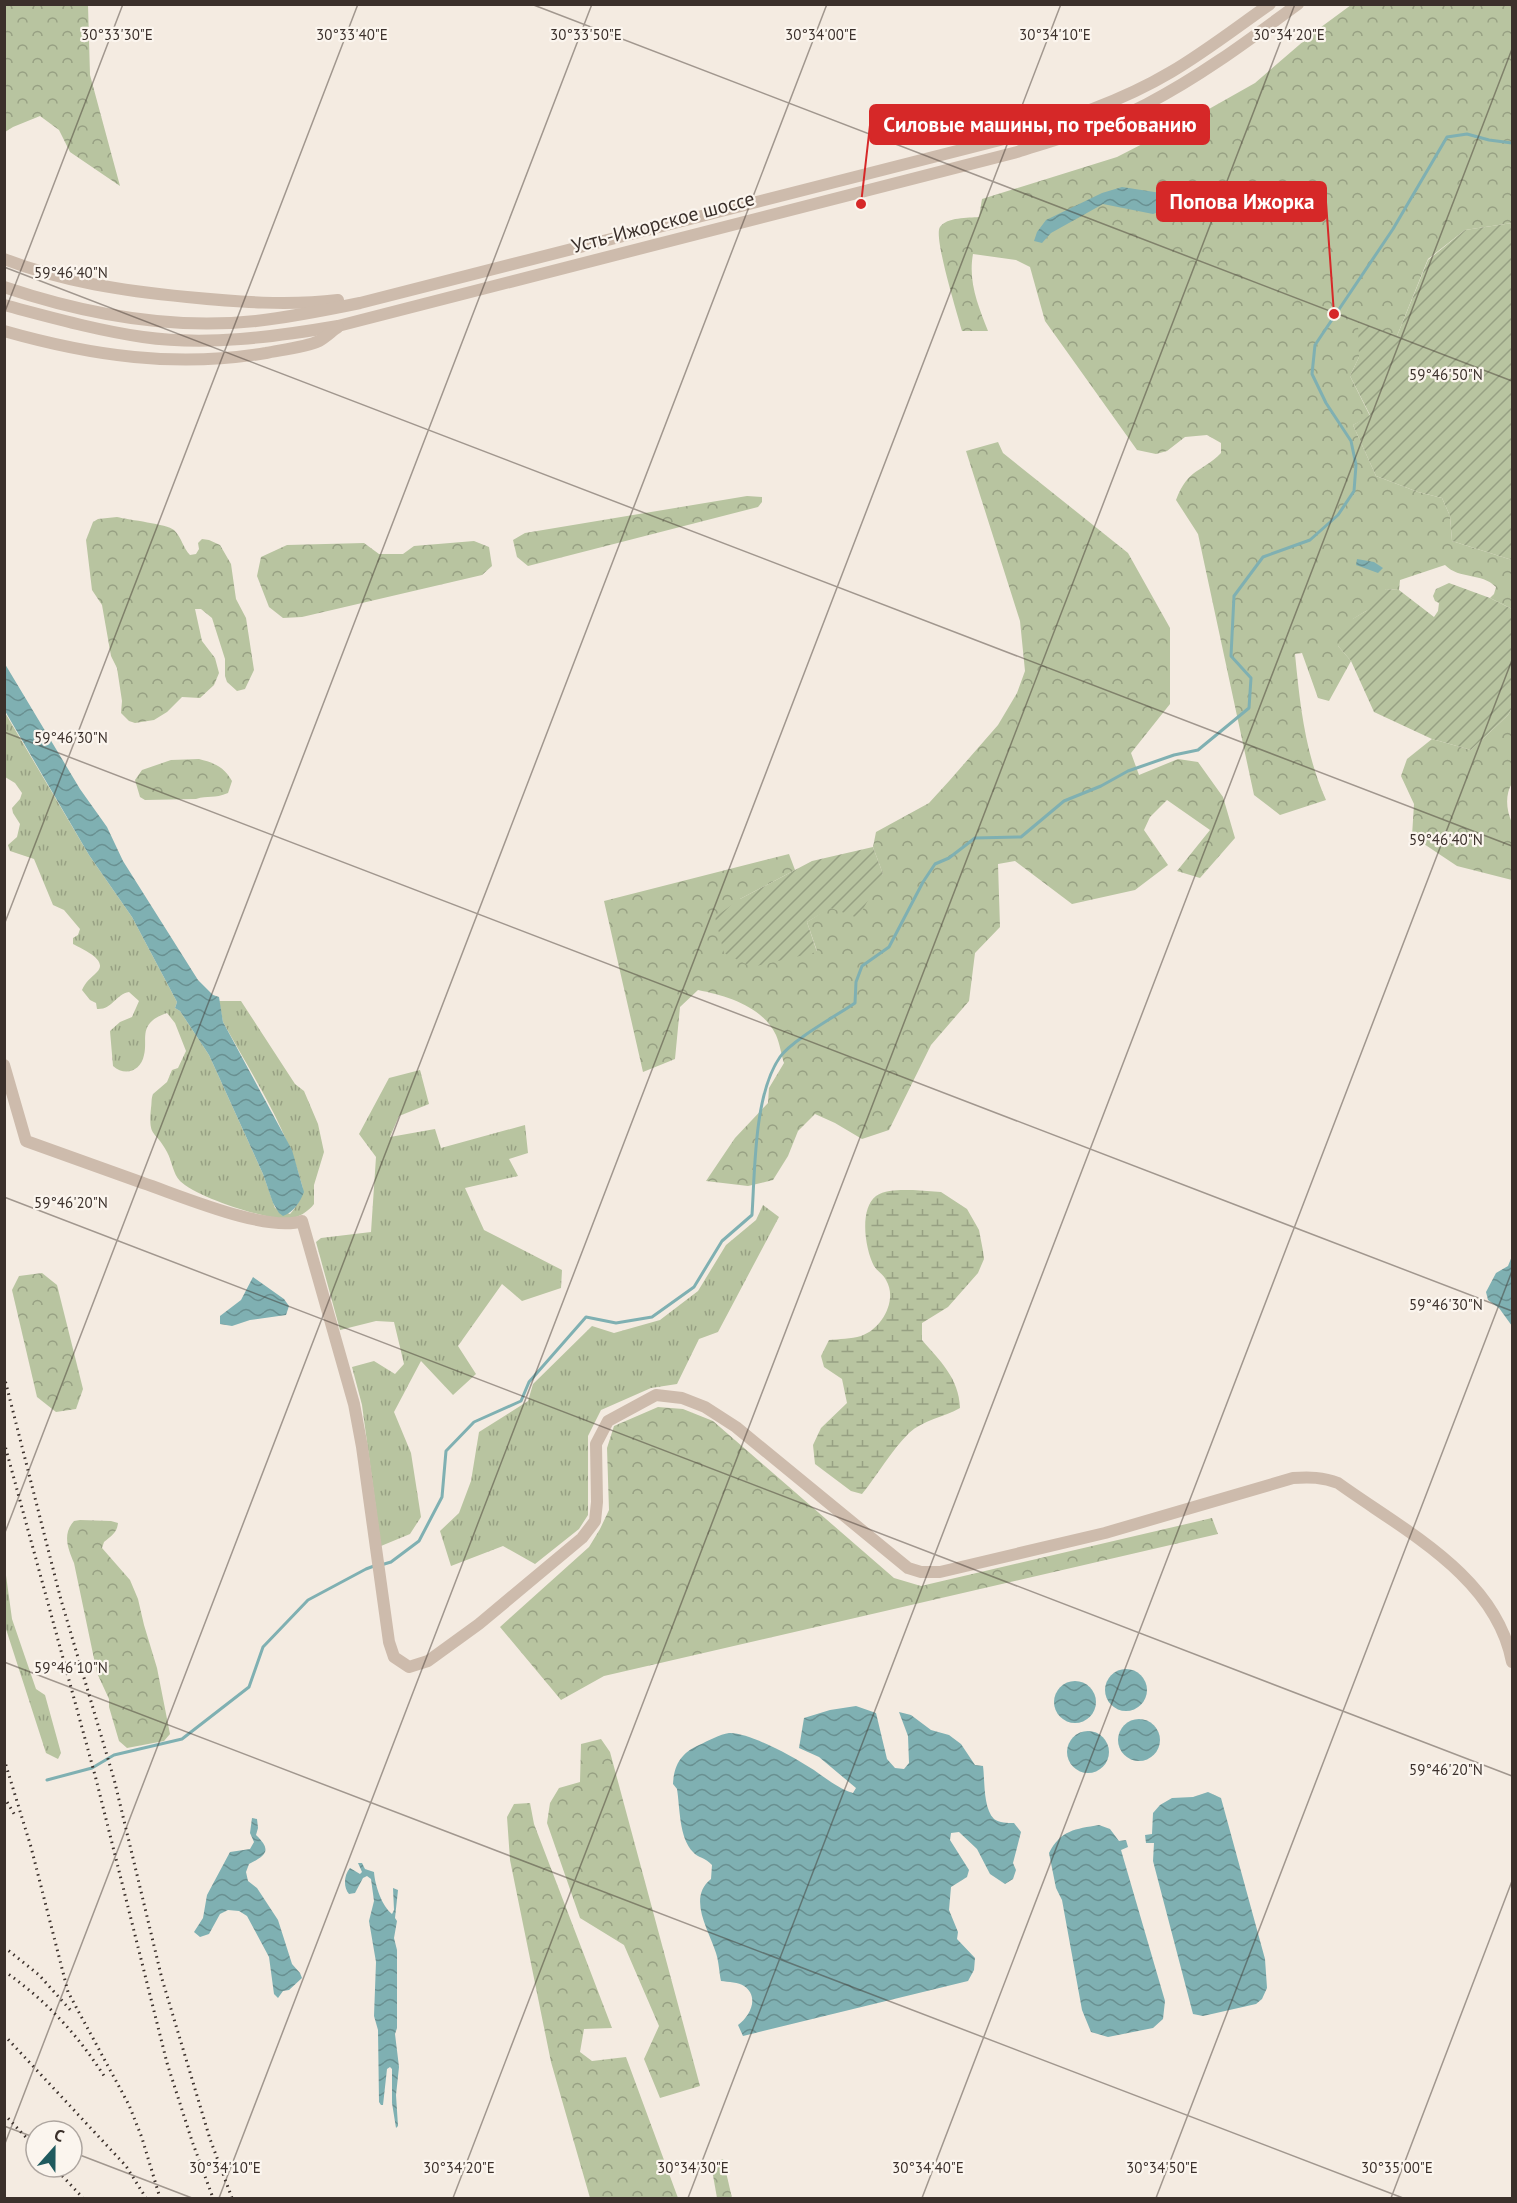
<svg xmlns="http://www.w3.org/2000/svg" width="1517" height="2203" viewBox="0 0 1517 2203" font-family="'PT Sans',sans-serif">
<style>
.grass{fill:url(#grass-tufts)}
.forest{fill:url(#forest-crowns)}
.wetland{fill:url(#wetland-marsh)}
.garden{fill:url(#garden-furrows)}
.water{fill:url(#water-waves)}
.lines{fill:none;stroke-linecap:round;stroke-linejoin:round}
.stream{stroke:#7fb0b2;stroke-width:3}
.minor{stroke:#cdbbac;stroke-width:12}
.rail{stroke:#3b302b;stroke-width:3;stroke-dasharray:1.5 4.5;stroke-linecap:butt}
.ticks{fill:none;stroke:#3b302b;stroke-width:1.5;stroke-opacity:0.45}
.labels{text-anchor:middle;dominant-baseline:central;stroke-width:4.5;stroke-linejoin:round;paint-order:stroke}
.street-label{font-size:20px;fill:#3b302b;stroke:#fbf5ee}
.ticks-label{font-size:15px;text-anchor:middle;fill:#3b302b;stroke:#fbf5ee;stroke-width:4.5;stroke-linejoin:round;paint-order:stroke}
.leader{fill:none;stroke:#d62828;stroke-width:2}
.callout-dot{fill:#d62828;stroke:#fbf5ee;stroke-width:2}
.callout{fill:#d62828;stroke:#d62828;stroke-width:2}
.callout-label{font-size:21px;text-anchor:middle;font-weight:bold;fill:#fff}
</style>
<defs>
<pattern id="grass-tufts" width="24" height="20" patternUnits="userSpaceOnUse" patternTransform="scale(1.5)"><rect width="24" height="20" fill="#b8c4a0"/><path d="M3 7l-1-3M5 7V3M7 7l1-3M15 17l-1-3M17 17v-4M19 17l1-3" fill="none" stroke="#97a083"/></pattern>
<pattern id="forest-crowns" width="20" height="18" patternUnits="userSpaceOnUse" patternTransform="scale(1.5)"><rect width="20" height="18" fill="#b8c4a0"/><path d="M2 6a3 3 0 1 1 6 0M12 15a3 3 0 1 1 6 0" fill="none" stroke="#97a083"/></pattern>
<pattern id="wetland-marsh" width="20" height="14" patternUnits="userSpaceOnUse" patternTransform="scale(1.5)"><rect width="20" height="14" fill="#b8c4a0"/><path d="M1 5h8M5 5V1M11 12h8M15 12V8" fill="none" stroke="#97a083"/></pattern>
<pattern id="garden-furrows" width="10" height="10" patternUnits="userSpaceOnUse" patternTransform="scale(1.5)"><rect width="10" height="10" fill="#b8c4a0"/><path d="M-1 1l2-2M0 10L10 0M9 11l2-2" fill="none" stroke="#97a083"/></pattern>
<pattern id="water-waves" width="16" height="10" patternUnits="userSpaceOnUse" patternTransform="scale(1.5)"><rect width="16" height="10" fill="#7fb0b2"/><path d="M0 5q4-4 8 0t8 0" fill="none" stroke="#699091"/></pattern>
</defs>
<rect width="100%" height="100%" fill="#f4ebe1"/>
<!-- grass -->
<g class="grass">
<path d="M4 711 89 855 132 917 177 1002 175 1008 180 1011 209 1055 263 1174 275 1208 290 1214C296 1207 305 1195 302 1185 287 1127 252 1075 223 1022L219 1001H241L295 1084 304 1091 318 1124 324 1152 314 1185V1204C309 1211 297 1219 287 1219 264 1219 196 1197 180 1181 173 1174 172 1161 167 1152 155 1129 148 1139 151 1108 152 1102 151 1099 153 1094L167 1082 172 1070 178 1068 186 1051 175 1023 167 1013C161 1015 154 1018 150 1023 142 1032 147 1044 144 1055 141 1071 125 1077 113 1066L110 1031 120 1022 132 1017 139 1001 129 992C116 994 112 1010 97 1009L96 1003 90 1000 82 990C86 981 90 979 97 972 109 960 82 949 73 944V938L78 935 80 929 64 910 53 905 34 859 10 851 8 845 17 837 20 824 13 813 12 808 20 799 22 793 15 783 5 777Z"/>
<path d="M420 1070 429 1104 399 1116 390 1137 435 1129 441 1148 525 1125 528 1153 509 1159 518 1176 465 1188 484 1230 562 1270 561 1288 522 1301 502 1284 458 1346 476 1374 453 1395 421 1361 394 1412 411 1453 421 1517 410 1534 381 1546 362 1405 352 1367 374 1361 395 1374 404 1364 394 1322 376 1321 340 1330 316 1242 321 1238 371 1232 376 1157 359 1134 389 1078Z"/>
<path d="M763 1205 779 1217 718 1332 699 1339 677 1384 651 1388 601 1410 588 1436V1515L579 1529 535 1564 503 1546 451 1566 440 1531 459 1513 471 1481 479 1432 528 1401 533 1384 592 1326 614 1333 660 1320 698 1291 726 1245 756 1220Z"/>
<path d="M5 1568 12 1619 36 1689 45 1695 61 1753 58 1759 46 1753 5 1626Z"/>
</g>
<!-- forest -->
<g class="forest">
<path d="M5 4 88 5 90 75 120 186 70 152 59 130 40 116 13 127 5 132Z"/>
<path d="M1351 5H1512V223L1465 230 1428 259 1397 336 1359 357 1350 376 1370 416 1353 425 1376 476 1418 492 1442 498 1450 516 1452 541 1512 560V609L1490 598 1494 594 1496 587C1481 572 1460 580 1445 565L1400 580 1399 590 1386 589 1366 611 1353 619 1338 646 1351 661 1329 701 1318 698 1302 653 1295 654C1300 705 1305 753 1326 800L1280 815 1254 795 1198 534 1176 500C1189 467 1200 474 1221 453V443L1207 435 1185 437 1167 451 1156 454 1137 450 1045 321 1030 267 1016 260 973 254C968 282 978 305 988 331H962C958 316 933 236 940 227 947 217 968 218 979 217L982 199 1117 157 1193 118 1255 83 1313 33Z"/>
<path d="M998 442 1003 453 1128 553 1170 628V704L1131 753 1139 775 1178 759 1198 762 1223 797 1235 838 1200 878 1177 871 1210 830 1167 800 1150 817 1144 830 1168 865 1135 890 1072 904 1015 861 998 864 1000 927 975 953 969 1001 931 1045 889 1130 862 1139 835 1123 815 1114 798 1131 788 1156 773 1180 748 1186 706 1181 735 1138 768 1103 769 1088 784 1063C781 1054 780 1044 776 1035 762 1006 727 996 698 990L680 1007 675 1059 643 1072 604 901 789 854 795 870 740 899 817 951 807 922 883 874 873 847 876 832 929 803 950 780 998 725 1017 693 1025 671 1020 621 966 451Z"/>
<path d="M747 496 762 497V502L758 507 528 566 517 557 513 540 525 533Z"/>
<path d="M117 517C129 520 167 524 174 530 182 538 183 548 190 555L196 554 199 549 198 543 202 539 209 540 220 545 231 564 236 599 246 618 254 670 245 689 237 691 227 682 225 676V659L212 618 201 609H195L202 641 215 658 219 673 214 685 200 698 182 697 167 712 154 720 135 723 129 721 121 713 122 701 117 668 111 656 102 605 92 590 86 540 93 522 98 519Z"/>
<path d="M474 541 489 547 492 566 482 575 302 617 283 618 269 607 257 576 261 557 287 545 364 543 379 554H403L414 546Z"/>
<path d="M1512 708V783C1505 795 1506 809 1512 823V880L1457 866 1412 836 1414 804 1401 776 1407 759 1432 739 1471 750 1508 715Z"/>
<path d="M199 759C215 763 224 767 232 781L228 793C214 799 208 795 196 799L145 800 140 797 135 780 142 770 171 760Z"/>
<path d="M42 1273 57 1285 83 1389 76 1409 56 1412 37 1397 12 1290 19 1276Z"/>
<path d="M658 1407 683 1409 713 1421 894 1578 921 1586 1212 1518 1218 1534 604 1676 561 1700 500 1627 589 1547 600 1529 609 1510 607 1448 614 1426Z"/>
<path d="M80 1520 111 1521 118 1523C117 1533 111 1536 104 1542L102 1548 130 1580 138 1599 144 1625 157 1668 170 1734 164 1741 127 1748 119 1741 109 1707V1699L97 1673 74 1563C68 1549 62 1534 74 1521Z"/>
<path d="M601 1739 610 1752 700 2086 660 2098 644 2059 659 2026 624 1945 580 1918 547 1823 550 1803 559 1788 580 1782 581 1744Z"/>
<path d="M530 1803 534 1824 612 2028 584 2029 580 2052 592 2061 626 2057 678 2198H590L551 2062 510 1860 507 1817 514 1804Z"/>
<path d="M723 2159 732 2198H717L711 2164Z"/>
</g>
<!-- wetland -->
<path class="wetland" d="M913 1190 941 1192 967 1209 979 1230 983 1251 984 1259 978 1273 948 1307 922 1323V1340C940 1361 959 1378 960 1408 944 1417 923 1420 909 1433 891 1451 878 1474 862 1494L851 1491 815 1464 813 1445 821 1428 847 1403 842 1379 824 1367 821 1356 829 1340C839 1339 851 1339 861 1336 882 1329 898 1300 886 1280 883 1274 877 1271 874 1266 865 1249 859 1209 876 1196 886 1189 901 1190 913 1190Z"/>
<!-- garden -->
<g class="garden">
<path d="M1512 223V560L1452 541 1450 516 1442 498 1418 492 1376 476 1353 425 1370 415 1350 376 1359 357 1358 322 1397 336 1428 260 1465 230Z"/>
<path d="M1449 583 1490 598 1512 609V708L1508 715 1471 750 1432 739 1374 712 1351 661 1338 646 1344 624 1366 611 1373 595 1386 589 1399 590 1434 617 1438 611 1439 603 1435 601 1433 596 1436 589Z"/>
<path d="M873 847 883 874 858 918 831 908 807 922 817 952 752 967 724 953 715 917 740 899 812 861Z"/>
</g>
<!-- water -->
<g class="water">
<path d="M1122 187 1161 193 1166 200 1162 211 1153 214 1103 204 1051 233 1042 243 1034 241 1037 232 1046 220 1102 193Z"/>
<path d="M1357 559 1374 562 1383 568 1378 573 1356 565Z"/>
<path d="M5 664 80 789 107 827 123 861 198 980 213 995 219 997 223 1022 292 1150 304 1192C300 1202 294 1212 283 1216L279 1213 273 1203 263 1174 209 1055 180 1011 175 1008 177 1002 132 917 89 855 5 711Z"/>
<path d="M1512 1256V1326L1499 1308 1488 1300 1486 1292 1496 1273 1508 1266Z"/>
<path d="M253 1277 284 1299 289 1306 286 1315 250 1320 232 1326 220 1324V1316L241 1300Z"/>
<circle cx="1126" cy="1690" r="21"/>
<circle cx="1075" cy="1702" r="21"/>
<path d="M856 1706 876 1713 887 1759 895 1768 904 1769 909 1763 908 1736 899 1712 911 1715 931 1730 949 1735 961 1744 975 1765 983 1766C985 1781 983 1808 994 1819 999 1823 1008 1823 1014 1823L1021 1832 1013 1863 1016 1870 1013 1879 1005 1884 990 1874 977 1849 959 1832 951 1833 950 1840 969 1870 967 1877 951 1887 949 1910 958 1932 957 1939 975 1958 974 1970 968 1981 743 2036 738 2025C750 2016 760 1997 744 1986 739 1982 728 1982 721 1981 719 1972 719 1962 716 1953 709 1930 687 1898 711 1879L712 1865C705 1857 698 1858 693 1852 679 1838 680 1808 677 1789L673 1784C674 1765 681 1753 699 1745 708 1741 720 1734 729 1733 748 1732 792 1756 809 1767 824 1776 836 1788 853 1793L856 1788 819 1757 799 1748 804 1718 830 1710Z"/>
<circle cx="1139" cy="1740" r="21"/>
<circle cx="1088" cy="1752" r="21"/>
<path d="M1208 1792 1221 1798 1265 1959 1267 1988 1262 1999 1256 2004 1203 2016 1193 2014 1153 1861 1154 1843H1146L1145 1835 1152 1834 1153 1813 1160 1805 1172 1798 1193 1797Z"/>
<path d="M252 1818 257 1819 258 1828 256 1835C273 1851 265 1856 249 1864L246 1872 248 1881 257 1888 278 1920 292 1964 300 1973 302 1978 289 1990 283 1991 278 1998 274 1994 269 1957 247 1916 239 1911 228 1910 220 1914 209 1934 200 1937 194 1932 203 1918 207 1895 230 1852 250 1849 254 1842 250 1833Z"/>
<path d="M1099 1825 1110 1829 1119 1841 1126 1840 1128 1847 1121 1850 1165 2001 1163 2019 1153 2028 1108 2037 1091 2032 1082 2010 1062 1900 1056 1888 1049 1853C1061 1830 1075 1829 1099 1825Z"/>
<path d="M358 1863H362L365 1869 374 1872C375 1886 382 1906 392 1914L394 1910 393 1888 398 1890 395 1918 397 1921 394 1938 397 1950V2028L395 2034 399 2067 396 2095 398 2126 396 2128 392 2103V2069L390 2067 387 2069 383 2105H381L379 2102 378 2030 374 2016 376 1962 369 1921 374 1901 371 1879 367 1876 363 1878 355 1893 349 1894C343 1887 344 1875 350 1868L360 1874 362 1872Z"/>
</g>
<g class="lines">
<!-- stream -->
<g class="stream">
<path d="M381 1565 391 1562 419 1541 442 1497 446 1451 474 1422 521 1401 529 1382 586 1317 616 1323 652 1317 694 1287 722 1241 752 1215C755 1170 754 1094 780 1057 792 1040 836 1016 855 1003L856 982 862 966 889 947 923 882 935 864 949 858 975 838 1021 837 1064 801 1101 786 1128 771 1174 755 1198 750 1249 708 1251 678 1231 656 1234 596 1263 557 1310 540 1338 515 1354 491 1356 465 1351 441 1326 403 1312 374 1315 345 1393 229 1447 137 1467 134 1489 140 1512 143"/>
<path d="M47 1780 92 1768 114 1755 182 1739 249 1687 263 1647 308 1600 366 1569 374 1566"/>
</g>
<!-- minor -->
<g class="minor">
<path d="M4 259C63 282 125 291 187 297 238 302 288 306 338 300"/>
<path d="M4 287C84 314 172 330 256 321 291 317 326 310 360 303L1004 139C1061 121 1119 103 1171 72 1205 52 1237 27 1270 4"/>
<path d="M4 305C50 317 95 330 143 337 207 346 274 337 338 326L1017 152C1061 138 1107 125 1147 104 1201 76 1249 40 1298 4"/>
<path d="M4 331C92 356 176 368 266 353 281 350 306 347 319 341 326 337 332 331 338 327"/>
<path d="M4 1065 26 1141C65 1155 104 1169 143 1183 179 1195 267 1233 302 1221L354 1404 362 1447 389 1642 394 1657 409 1667 428 1661 479 1624 582 1538 595 1521 597 1502 596 1444 608 1421 656 1395 682 1398 705 1407 736 1427 908 1568 921 1572H940L1105 1533 1293 1478C1309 1477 1323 1477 1338 1483 1403 1530 1496 1576 1512 1662"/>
</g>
<!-- rail -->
<g class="rail">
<path d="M4 1376 61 1600 114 1779 162 1979 210 2139 232 2198"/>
<path d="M4 1442 96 1779 167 2063 192 2141 213 2198"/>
<path d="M4 1759 31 1847 68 1992 129 2105 142 2138 160 2198"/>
<path d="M4 1797 16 1817"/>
<path d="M4 1947 39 1975 73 2013"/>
<path d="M4 1971C46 2000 79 2036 106 2079"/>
<path d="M4 2035 126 2166 146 2198"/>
<path d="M4 2114 36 2148"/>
<path d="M54 2167 83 2198"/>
</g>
</g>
<!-- ticks -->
<path class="ticks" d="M531 4 1512 381M4 267 1512 846M4 314 123 4M4 732 1512 1311M4 925 358 4M4 1197 1512 1776M4 1535 592 4M4 1662 1403 2198M4 2126 36 2138M4 2146 827 4M72 2152 192 2198M219 2198 1061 4M453 2198 1295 4M688 2198 1512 49M922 2198 1512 660M1156 2198 1512 1271M1391 2198 1512 1881"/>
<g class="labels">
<!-- street labels -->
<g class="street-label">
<text transform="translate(663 222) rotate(-15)">Усть-Ижорское шоссе</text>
</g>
</g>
<g class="ticks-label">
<text x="586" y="40">30°33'50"E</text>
<text x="117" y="40">30°33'30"E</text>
<text x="352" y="40">30°33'40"E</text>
<text x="821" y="40">30°34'00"E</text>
<text x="1055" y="40">30°34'10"E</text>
<text x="1289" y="40">30°34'20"E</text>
<text x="71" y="278">59°46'40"N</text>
<text x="1446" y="380">59°46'50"N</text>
<text x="71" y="743">59°46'30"N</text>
<text x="1446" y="845">59°46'40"N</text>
<text x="71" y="1208">59°46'20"N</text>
<text x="1446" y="1310">59°46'30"N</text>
<text x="71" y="1673">59°46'10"N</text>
<text x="1446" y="1775">59°46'20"N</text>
<text x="225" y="2173">30°34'10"E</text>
<text x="459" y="2173">30°34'20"E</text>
<text x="693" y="2173">30°34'30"E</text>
<text x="928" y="2173">30°34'40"E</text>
<text x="1162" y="2173">30°34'50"E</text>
<text x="1397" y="2173">30°35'00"E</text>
</g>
<!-- callouts -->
<path class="leader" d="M861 204L870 125M1334 314L1326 202"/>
<g class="callout-dot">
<circle cx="861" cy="204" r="6"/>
<circle cx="1334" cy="314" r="6"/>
</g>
<g class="callout">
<rect x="870" y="105" width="339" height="39" rx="6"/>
<rect x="1157" y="182" width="169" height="39" rx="6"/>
</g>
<g class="callout-label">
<text x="1040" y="132">Силовые машины, по требованию</text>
<text x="1242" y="209">Попова Ижорка</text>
</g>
<!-- border -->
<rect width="1517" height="2203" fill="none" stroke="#3b302b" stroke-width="12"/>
<!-- north arrow -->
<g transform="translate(54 2149) rotate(21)"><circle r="28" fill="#fbf5ee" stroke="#aea6a0" stroke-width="1.5"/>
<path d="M0-4.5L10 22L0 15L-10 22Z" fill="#1f5a5e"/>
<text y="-9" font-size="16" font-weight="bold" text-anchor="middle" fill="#3b302b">С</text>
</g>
</svg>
